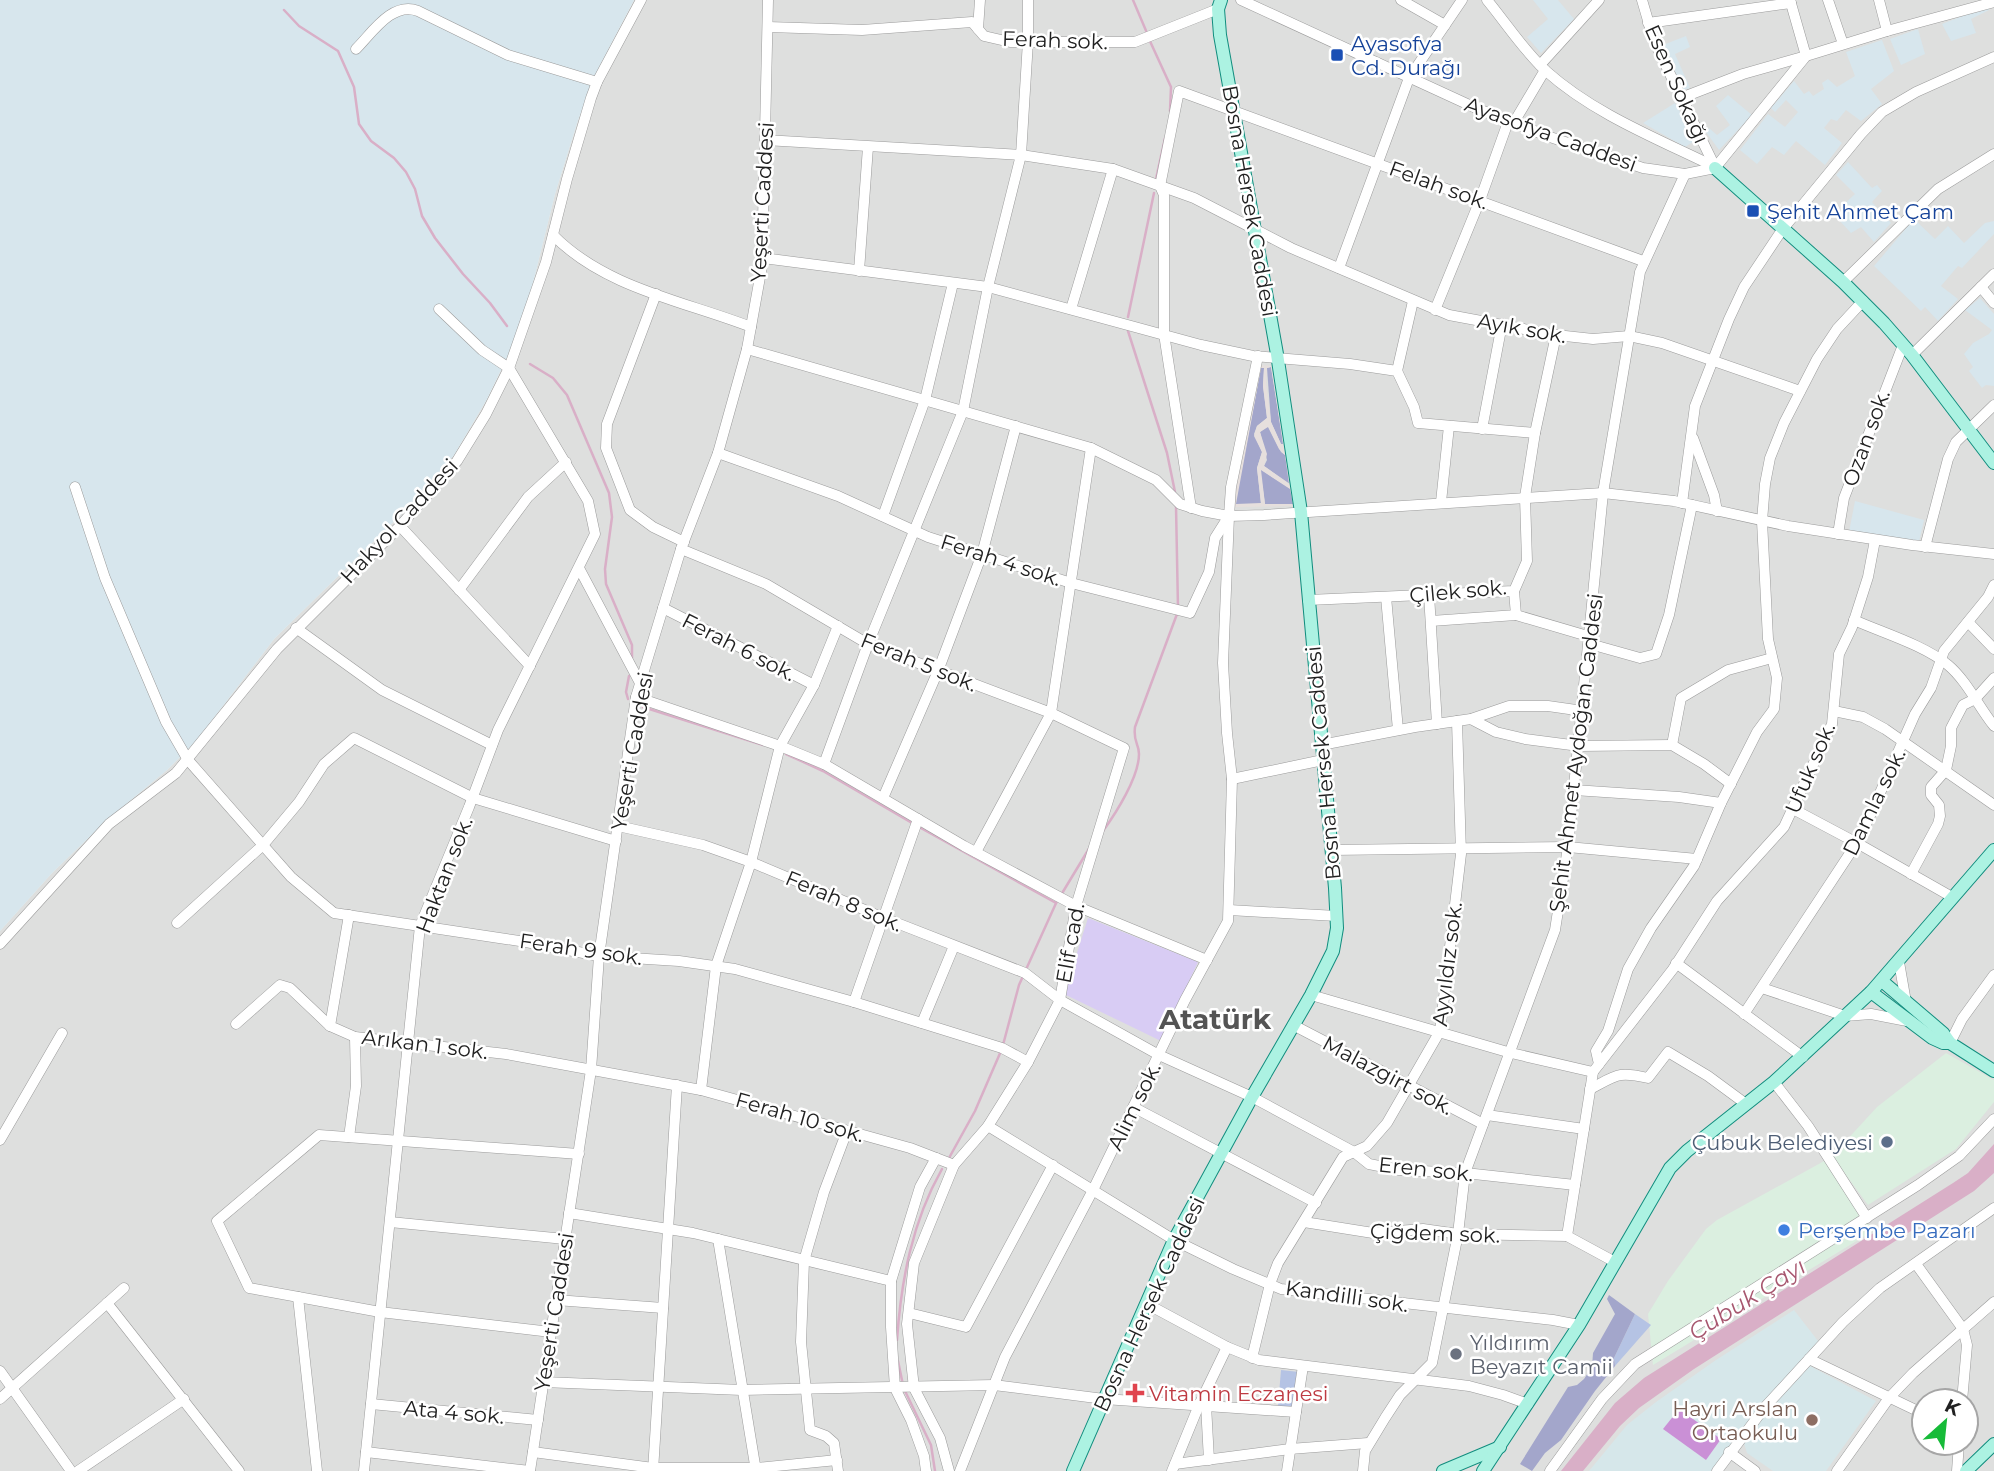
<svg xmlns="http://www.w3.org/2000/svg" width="1994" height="1471" viewBox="0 0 1994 1471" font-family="Montserrat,sans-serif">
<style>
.residential{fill:#dedfde;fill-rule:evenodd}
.commercial{fill:#dbefe0}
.education{fill:#d6e7ea}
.farmland{fill:#d7e6ed}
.grass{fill:#b5c3e4}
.forest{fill:#a3a6cb}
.park{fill:#d8ccf4}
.pitch{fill:#ca90d6}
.plaza{fill:#e6dfdd;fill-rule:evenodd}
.water{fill:#d9afc7}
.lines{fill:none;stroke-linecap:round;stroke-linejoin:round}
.stream{stroke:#d9afc7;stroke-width:2.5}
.minor-casing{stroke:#9b9b9b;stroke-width:11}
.major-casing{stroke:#118d7e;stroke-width:14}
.minor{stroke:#fff;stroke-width:10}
.major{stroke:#acf2e2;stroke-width:12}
.transit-dot{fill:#1a4fb4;stroke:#fff;stroke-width:2.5}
.service-dot{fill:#5c6f8a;stroke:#fff;stroke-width:2.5}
.shop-dot{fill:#3f7fe0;stroke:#fff;stroke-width:2.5}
.worship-dot{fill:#6b7280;stroke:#fff;stroke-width:2.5}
.health-dot{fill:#e0444e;stroke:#fff;stroke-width:2.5}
.education-dot{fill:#8d6e63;stroke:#fff;stroke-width:2.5}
.labels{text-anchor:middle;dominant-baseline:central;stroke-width:5;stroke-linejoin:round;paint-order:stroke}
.street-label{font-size:21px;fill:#212121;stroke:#fff}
.transit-label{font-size:21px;fill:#164399;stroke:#fff;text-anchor:start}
.service-label{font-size:21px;fill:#4e5e75;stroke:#fff;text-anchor:end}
.shop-label{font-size:21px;fill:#366cbe;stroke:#fff;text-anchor:start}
.worship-label{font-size:21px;fill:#5b616d;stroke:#fff;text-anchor:start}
.health-label{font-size:21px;fill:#be3a42;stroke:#fff;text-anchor:start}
.education-label{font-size:21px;fill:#785e54;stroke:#fff;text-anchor:end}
.water-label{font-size:23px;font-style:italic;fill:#a7576f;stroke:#fff}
.district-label{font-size:28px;font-weight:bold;fill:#545454;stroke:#fff}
</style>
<rect width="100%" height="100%" fill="#e9f0ef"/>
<!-- residential -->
<path class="residential" d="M634 0H1994V1471H0V931L52 873 108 819 167 770 196 741 274 639 429 487 454 455 487 399 511 349 531 291 555 194 578 120 600 65ZM1924 1401H1966V1443H1924Z"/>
<!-- commercial -->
<g class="commercial">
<path d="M1946 1053 1994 1080V1102L1956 1149 1868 1205 1832 1156 1877 1107Z"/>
<path d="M1826 1160 1873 1231 1653 1365 1648 1314 1668 1281 1706 1229 1717 1220Z"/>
</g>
<!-- education -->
<g class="education">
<path d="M1794 1310 1818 1341 1757 1410 1711 1471H1589L1627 1425 1656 1402 1716 1360Z"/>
<path d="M1810 1366 1876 1401 1826 1471H1773L1747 1453 1744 1443 1777 1400Z"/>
</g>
<!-- farmland -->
<g class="farmland">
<path d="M0 0H634L600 65 578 120 555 194 531 291 511 349 487 399 454 455 429 487 274 639 196 741 167 770 108 819 52 873 0 931Z"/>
<path d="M1533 0H1558L1574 19 1541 53 1527 37 1548 19Z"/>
<path d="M1988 6 1989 10 1971 19 1976 33 1951 41 1942 24Z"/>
<path d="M1918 29 1925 54 1901 65 1890 39Z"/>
<path d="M1686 36 1690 47 1675 54 1690 88 1683 90 1663 45Z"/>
<path d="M1882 40 1894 71 1871 89 1882 104 1861 121 1846 110 1837 121 1831 119 1824 128 1842 143 1825 165 1796 141 1784 155 1772 147 1757 164 1740 150 1768 114 1785 127 1798 112 1786 100 1775 112 1771 108 1794 81 1804 94 1809 91 1813 96 1824 89 1822 83 1828 79 1837 87 1855 76 1846 52Z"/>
<path d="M1728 95 1752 115 1719 150 1706 132 1709 128 1717 135 1730 125 1716 106Z"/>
<path d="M1675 103 1696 140 1685 147 1643 123Z"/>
<path d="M1848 162 1872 188 1877 185 1882 191 1872 202 1891 223 1874 242 1861 227 1851 233 1836 217 1845 211 1842 206 1855 194 1836 175Z"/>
<path d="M1914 219 1935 239 1948 226 1964 243 1985 223 1994 221V234L1962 268 1958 266 1941 286 1958 299 1938 321 1925 307 1921 311 1874 266Z"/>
<path d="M1980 298 1994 314V386L1986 385 1982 388 1969 371 1973 367 1964 354 1973 343 1989 334 1992 330 1965 310Z"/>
<path d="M1855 501 1924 520 1919 542 1849 532Z"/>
</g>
<!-- grass -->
<g class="grass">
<path d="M1635 1314 1651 1325 1615 1366 1614 1358Z"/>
<path d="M1281 1370 1299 1372 1293 1407 1278 1406Z"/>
</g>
<!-- forest -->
<g class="forest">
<path d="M1271 367 1283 444H1281L1271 422 1267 368Z"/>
<path d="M1261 368H1264L1263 386 1267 418 1257 426 1254 434 1262 452 1257 468 1261 504H1235Z"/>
<path d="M1268 426 1281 452 1285 455 1290 484 1264 466 1267 460 1260 432Z"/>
<path d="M1260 469 1291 489 1293 504H1265Z"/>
<path d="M1609 1295 1635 1314 1614 1358 1615 1366 1595 1391 1561 1440 1545 1453 1532 1471 1520 1464 1568 1387 1577 1385 1584 1379 1592 1367 1593 1353 1615 1314 1607 1299Z"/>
</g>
<!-- park -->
<path class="park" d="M1088 918 1198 962 1161 1041 1064 994Z"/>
<!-- pitch -->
<path class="pitch" d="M1679 1409 1721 1439 1706 1460 1663 1429Z"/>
<!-- plaza -->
<path class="plaza" d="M1260 365 1273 366 1295 506 1235 507 1232 503ZM1271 367 1283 442V444H1281L1271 422 1266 383 1267 368ZM1261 368H1264L1263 386 1267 418 1257 426 1254 436 1262 452 1257 468 1261 503 1236 504ZM1268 427 1279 449 1285 455 1289 484 1264 466 1267 454 1260 432ZM1261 470 1290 489 1293 504H1265Z"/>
<!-- water -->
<path class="water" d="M1994 1144V1173L1974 1191 1694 1369 1639 1408 1620 1426 1583 1471H1561L1615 1403 1644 1378 1953 1183 1968 1173Z"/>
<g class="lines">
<!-- stream -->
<g class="stream">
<path d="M1133 0 1147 33"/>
<path d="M284 10 299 26 338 51 354 87 359 124 371 141 394 158 406 172 415 189 422 216 435 238 463 274 490 303 507 326"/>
<path d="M1149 39 1171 87 1170 111"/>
<path d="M1156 179 1165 138"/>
<path d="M1128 317 1154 193"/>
<path d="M1128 331 1167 453 1175 492"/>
<path d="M530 364 553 378 567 395 609 493 612 517 605 569 606 584 632 645V658"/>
<path d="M1176 506 1178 608"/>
<path d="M628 699 626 692 629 676"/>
<path d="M643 707 763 745"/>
<path d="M786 754 823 771 912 823"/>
<path d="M919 827 1056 903"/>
<path d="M1103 831C1116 813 1139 777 1139 754 1139 743 1133 743 1135 727L1177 614"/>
<path d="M1061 895 1090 847"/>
<path d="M1003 1045 1019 985 1057 901"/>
<path d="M949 1158 975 1111 1001 1051"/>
<path d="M897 1340C901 1281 912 1222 942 1169"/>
<path d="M898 1361 903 1385"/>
<path d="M905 1391 931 1445 935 1471"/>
</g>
<!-- minor casing -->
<g class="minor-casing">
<g id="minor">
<path d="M1241 0 1478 109 1550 137 1643 168 1685 174 1715 168"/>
<path d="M1401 0 1445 25"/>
<path d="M1487 0C1506 23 1524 51 1546 71 1594 114 1658 139 1715 167"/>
<path d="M1642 0 1654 41 1715 167"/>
<path d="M1828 0 1843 44"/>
<path d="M1879 0 1887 31"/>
<path d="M1648 23 1791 3"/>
<path d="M768 27 862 30 972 22 984 36 1010 42H1135L1218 9"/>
<path d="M978 29 980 0"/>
<path d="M356 49C372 33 392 1 418 11L508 55 597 82"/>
<path d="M1540 65 1599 0"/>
<path d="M1681 98 1743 74 1806 56 1790 0"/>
<path d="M1513 124 1545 70"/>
<path d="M765 140 1021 155 1113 169 1194 198 1291 248 1449 315 1556 335 1593 339 1629 336 1662 343 1800 391"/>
<path d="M1715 168 1806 56 1887 31 1994 2"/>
<path d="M553 235C605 288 684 301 751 327"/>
<path d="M763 258 988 287 1201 345 1253 356 1350 364 1397 371 1414 407 1418 423 1535 433 1525 497 1527 561 1514 591 1308 600"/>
<path d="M1339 268 1409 78 1462 0"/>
<path d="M859 271 868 147"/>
<path d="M1843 282 1938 189 1994 154"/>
<path d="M1981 287 1994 303"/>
<path d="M656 294 607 424 606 448 630 510 653 527 684 542"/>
<path d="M1071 309 1113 169"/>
<path d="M1435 310 1480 200 1508 122"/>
<path d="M747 349 1091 448 1156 480 1180 504 1202 511 1229 516 1264 515 1603 493 1674 501 1788 526 1912 545 1994 554"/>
<path d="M1912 355 1994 274"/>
<path d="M1397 371 1413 301"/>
<path d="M1482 429 1502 324"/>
<path d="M1535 433 1556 335"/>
<path d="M1693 438 1714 495 1717 511"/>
<path d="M718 453 838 496 928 537 1071 583 1190 613 1209 572 1215 538 1227 519"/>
<path d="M75 487 105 578 166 722 188 760 291 877 334 913 526 942 599 956 679 961 735 969 854 1002 1002 1048 1028 1062"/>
<path d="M1441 502 1449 426"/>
<path d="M1682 503 1695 406 1729 319 1744 287 1782 230 1861 134 1882 112 1916 92 1994 57"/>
<path d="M1191 508 1164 334V195L1160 186 1179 91 1643 261"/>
<path d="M883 516 925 400 953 283"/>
<path d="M400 526 530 666"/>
<path d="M1838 534 1844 498 1903 345"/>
<path d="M1925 547 1948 459 1956 442 1994 405"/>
<path d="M681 549 766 584 868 644 1051 713 1124 748 1076 906 1060 1000 1028 1062 988 1126 954 1165 914 1263 907 1324 914 1388 940 1438 949 1471"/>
<path d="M579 568 640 683"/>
<path d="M459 590 528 497 566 462"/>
<path d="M1429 595 1437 724"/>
<path d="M1386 597 1398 730"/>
<path d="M663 608 814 685"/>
<path d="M1516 615 1591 637"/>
<path d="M1854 620C1883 633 1924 645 1948 665 1967 681 1978 706 1994 726"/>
<path d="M1431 621 1516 615 1514 591"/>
<path d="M1968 622 1994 649"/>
<path d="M296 628 382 690 492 745"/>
<path d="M1590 644 1640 658 1656 654 1669 615 1692 505"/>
<path d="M636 697 780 746 824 764 964 846 1076 906 1207 960"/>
<path d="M1834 711 1863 717 1885 729 1994 805"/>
<path d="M1471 719 1496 732 1525 739 1579 746 1672 745 1704 764 1731 784"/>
<path d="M1321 745 1415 727 1471 719 1509 706H1548L1583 711"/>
<path d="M1672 745 1681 698 1728 670 1772 658"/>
<path d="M824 764 868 644 963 411 988 287 1021 155 1028 41V0"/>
<path d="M1232 779 1323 760"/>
<path d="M1574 790 1679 797 1721 803"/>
<path d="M883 798 938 671 982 554 1016 426"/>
<path d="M1793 809 1857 843 1952 897"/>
<path d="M618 826 703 845 751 862 884 918 1025 973 1060 1000 1159 1055 1252 1097 1354 1152 1369 1164 1399 1170 1465 1173 1575 1185"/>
<path d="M1331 850 1568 847 1697 859"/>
<path d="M976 852 1051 713 1091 448"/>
<path d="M1911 874 1938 824 1940 816 1939 805 1931 795V787L1946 770 1951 746V728L1963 705 1975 699 1994 678"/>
<path d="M1229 910 1337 916"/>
<path d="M349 915 330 1026 355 1037 506 1054 701 1090 910 1148 954 1165"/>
<path d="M177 923 263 845 299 802 324 764 354 738 473 798 616 841"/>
<path d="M0 944 109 824 176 773 277 649 400 526 457 461 486 414 509 368 546 262 567 179 591 98 597 82 641 0"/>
<path d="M1899 962 1906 1002"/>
<path d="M1676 963 1803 1057"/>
<path d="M1762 988 1845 1016 1871 1014 1907 1021"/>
<path d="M1311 995 1511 1053 1593 1072"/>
<path d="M854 1002 918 819"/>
<path d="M1744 1014 1860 838 1915 714 1931 688 1944 651 1988 597 1994 585"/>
<path d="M922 1023 954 946"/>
<path d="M236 1024 280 985 290 988 330 1026"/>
<path d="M1293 1025 1483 1124"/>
<path d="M1950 1043 1962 1019 1994 975"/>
<path d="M1599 1064 1596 1051 1608 1031 1628 969 1651 928 1694 866 1721 803 1757 732 1774 709 1777 678 1768 639 1762 521 1765 484 1770 458 1784 423 1817 359 1837 329 1863 301"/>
<path d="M1774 1082 1808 1126 1867 1218"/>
<path d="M1590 1089C1617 1075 1618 1071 1648 1078L1668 1052 1708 1076 1746 1104"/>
<path d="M701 1090 716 966 751 862 780 746 814 685 838 626"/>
<path d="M1133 1107 1316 1203"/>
<path d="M1487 1115 1584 1129"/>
<path d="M988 1126 1174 1240 1233 1269 1281 1289 1553 1320 1579 1325"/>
<path d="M349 1137 356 1086 355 1037"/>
<path d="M0 1140 62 1033"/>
<path d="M569 1213 693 1233 891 1281"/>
<path d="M390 1222 565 1239"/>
<path d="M1304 1222 1373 1233 1423 1229 1458 1234 1567 1236"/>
<path d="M718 1239 756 1471"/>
<path d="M1615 1262 1567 1236 1593 1072 1673 969 1717 901 1784 827 1832 724 1839 654 1852 627 1868 577 1875 540"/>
<path d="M1916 1264 1963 1329 1967 1345 1962 1401"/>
<path d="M298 1297 317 1471"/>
<path d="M556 1300 663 1308"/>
<path d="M107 1303 239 1471"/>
<path d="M1147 1304 1227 1347 1259 1360 1469 1386 1503 1395 1528 1404"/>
<path d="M909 1313 966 1327 1053 1165"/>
<path d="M551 1332 380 1312 249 1288 217 1221 319 1135 579 1154"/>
<path d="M1252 1358 1270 1284 1278 1263 1343 1157 1367 1146 1387 1123 1440 1031 1461 854 1457 721"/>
<path d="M1809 1359 1924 1414"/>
<path d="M0 1371 71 1471"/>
<path d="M543 1382 742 1390 994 1385 1104 1399 1296 1412"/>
<path d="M0 1399 124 1288"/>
<path d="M371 1404 538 1420"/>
<path d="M1206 1405 1209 1460"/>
<path d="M366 1452 530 1471"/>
<path d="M533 1452 653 1468H756L837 1460"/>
<path d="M1729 1452 1755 1471"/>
<path d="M1175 1464 1290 1449 1368 1443"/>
<path d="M78 1471 184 1399"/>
<path d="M364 1471 420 926 469 807 498 730 595 534 588 501 509 368 482 350 439 309"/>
<path d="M530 1471 591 1070 599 956 636 697 681 549 718 453 747 349 762 266 768 0"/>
<path d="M653 1471 677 1085"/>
<path d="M838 1471 834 1443 826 1436 810 1430 801 1342 804 1261 824 1192 847 1131"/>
<path d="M926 1471 924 1456 911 1420 895 1388 891 1327V1281L920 1187 936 1158"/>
<path d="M960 1471 1005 1357 1093 1190 1185 1000 1228 921 1232 779 1227 733 1223 663 1229 516 1231 487 1258 356"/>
<path d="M1172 1471 1199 1405 1227 1347"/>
<path d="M1287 1471 1303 1366"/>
<path d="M1363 1471 1365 1451 1385 1418 1400 1395 1432 1363 1458 1234 1465 1173 1555 930 1568 847 1603 493 1640 272 1685 174"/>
<path d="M1550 1471 1602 1399 1635 1364 1918 1185 1959 1156 1994 1119"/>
<path d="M1717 1471 1765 1407 1843 1322 1880 1288 1994 1208"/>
<path d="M1837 1471 1889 1398 1913 1373 1994 1302"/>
<path d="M1957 1471 1959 1443"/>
</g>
</g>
<!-- major casing -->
<g class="major-casing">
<g id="major">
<path d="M1715 168 1843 282 1884 323 1912 355 1994 463"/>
<path d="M1882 981 1943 1033 1950 1043 1994 1071"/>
<path d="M1871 992 1932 1038 1943 1043H1950"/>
<path d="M1073 1471 1174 1240 1252 1097 1311 995 1333 951 1337 928 1335 888 1301 512 1277 354 1220 35 1218 9 1221 0"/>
<path d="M1443 1471 1500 1447"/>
<path d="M1483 1471 1579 1325 1670 1168 1687 1151 1774 1082 1871 992 1994 850"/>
<path d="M1966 1471 1994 1444"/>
</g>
</g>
<!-- minor -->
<use href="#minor" class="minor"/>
<!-- major -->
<use href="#major" class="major"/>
</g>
<!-- markers -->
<g class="transit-dot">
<rect x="1330" y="48" width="14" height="14" rx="3.5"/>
<rect x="1746" y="204" width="14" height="14" rx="3.5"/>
</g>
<circle class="service-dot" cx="1887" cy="1142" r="7"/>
<circle class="shop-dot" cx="1784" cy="1230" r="7"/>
<circle class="worship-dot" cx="1456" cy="1354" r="7"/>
<path class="health-dot" d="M1131.5 1382.5h7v7h7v7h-7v7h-7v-7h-7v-7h7z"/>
<circle class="education-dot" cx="1812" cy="1420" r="7"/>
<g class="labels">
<!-- street labels -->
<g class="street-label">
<text transform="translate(1055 40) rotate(2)">Ferah sok.</text>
<text transform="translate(1677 84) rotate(66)">Esen Sokağı</text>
<text transform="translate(1551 134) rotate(20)">Ayasofya Caddesi</text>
<text transform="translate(1439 185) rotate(20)">Felah sok.</text>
<text transform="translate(1250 201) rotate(80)">Bosna Hersek Caddesi</text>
<text transform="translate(762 202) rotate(-87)">Yeşerti Caddesi</text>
<text transform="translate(1522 328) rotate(10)">Ayık sok.</text>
<text transform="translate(1866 438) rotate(-70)">Ozan sok.</text>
<text transform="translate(399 521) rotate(-47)">Hakyol Caddesi</text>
<text transform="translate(1001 560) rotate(18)">Ferah 4 sok.</text>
<text transform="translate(1458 591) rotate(-5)">Çilek sok.</text>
<text transform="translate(739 647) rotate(27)">Ferah 6 sok.</text>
<text transform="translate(919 662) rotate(22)">Ferah 5 sok.</text>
<text transform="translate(632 751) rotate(-80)">Yeşerti Caddesi</text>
<text transform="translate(1576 753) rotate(-83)">Şehit Ahmet Aydoğan Caddesi</text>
<text transform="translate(1323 763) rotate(-95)">Bosna Hersek Caddesi</text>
<text transform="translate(1810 768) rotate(-67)">Ufuk sok.</text>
<text transform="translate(1874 802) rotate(-64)">Damla sok.</text>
<text transform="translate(444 875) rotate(-69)">Haktan sok.</text>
<text transform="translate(844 901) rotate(23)">Ferah 8 sok.</text>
<text transform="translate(1070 943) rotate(-80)">Elif cad.</text>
<text transform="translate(581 949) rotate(8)">Ferah 9 sok.</text>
<text transform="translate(1447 964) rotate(-83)">Ayyıldız sok.</text>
<text transform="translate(425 1044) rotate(7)">Arıkan 1 sok.</text>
<text transform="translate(1388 1075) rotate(28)">Malazgirt sok.</text>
<text transform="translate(1134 1106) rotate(-64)">Alim sok.</text>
<text transform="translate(800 1117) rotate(16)">Ferah 10 sok.</text>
<text transform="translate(1426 1169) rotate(6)">Eren sok.</text>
<text transform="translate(1435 1233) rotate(2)">Çiğdem sok.</text>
<text transform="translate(1347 1296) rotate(8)">Kandilli sok.</text>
<text transform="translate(1149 1304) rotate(-65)">Bosna Hersek Caddesi</text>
<text transform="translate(554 1312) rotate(-81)">Yeşerti Caddesi</text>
<text transform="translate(454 1412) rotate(5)">Ata 4 sok.</text>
</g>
<!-- transit labels -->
<g class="transit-label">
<text x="1351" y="43">Ayasofya<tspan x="1351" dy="24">Cd. Durağı</tspan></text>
<text x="1767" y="211">Şehit Ahmet Çam</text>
</g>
<!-- service labels -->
<g class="service-label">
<text x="1873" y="1142">Çubuk Belediyesi</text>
</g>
<!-- shop labels -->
<g class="shop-label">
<text x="1798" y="1230">Perşembe Pazarı</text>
</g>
<!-- worship labels -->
<g class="worship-label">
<text x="1470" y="1342">Yıldırım<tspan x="1470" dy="24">Beyazıt Camii</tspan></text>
</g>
<!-- health labels -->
<g class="health-label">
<text x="1149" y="1393">Vitamin Eczanesi</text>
</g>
<!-- education labels -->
<g class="education-label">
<text x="1798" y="1408">Hayri Arslan<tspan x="1798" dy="24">Ortaokulu</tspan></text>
</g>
<!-- water labels -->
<g class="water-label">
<text transform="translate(1747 1299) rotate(-32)">Çubuk Çayı</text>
</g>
<!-- district labels -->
<g class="district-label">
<text x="1215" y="1019">Atatürk</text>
</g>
</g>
<!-- north arrow -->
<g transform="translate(1945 1422) rotate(27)"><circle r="33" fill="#ffffff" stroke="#a6a6a6" stroke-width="2"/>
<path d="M0-5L12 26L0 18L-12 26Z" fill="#17bb39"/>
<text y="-10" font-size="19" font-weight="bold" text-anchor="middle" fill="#212121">K</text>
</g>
</svg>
